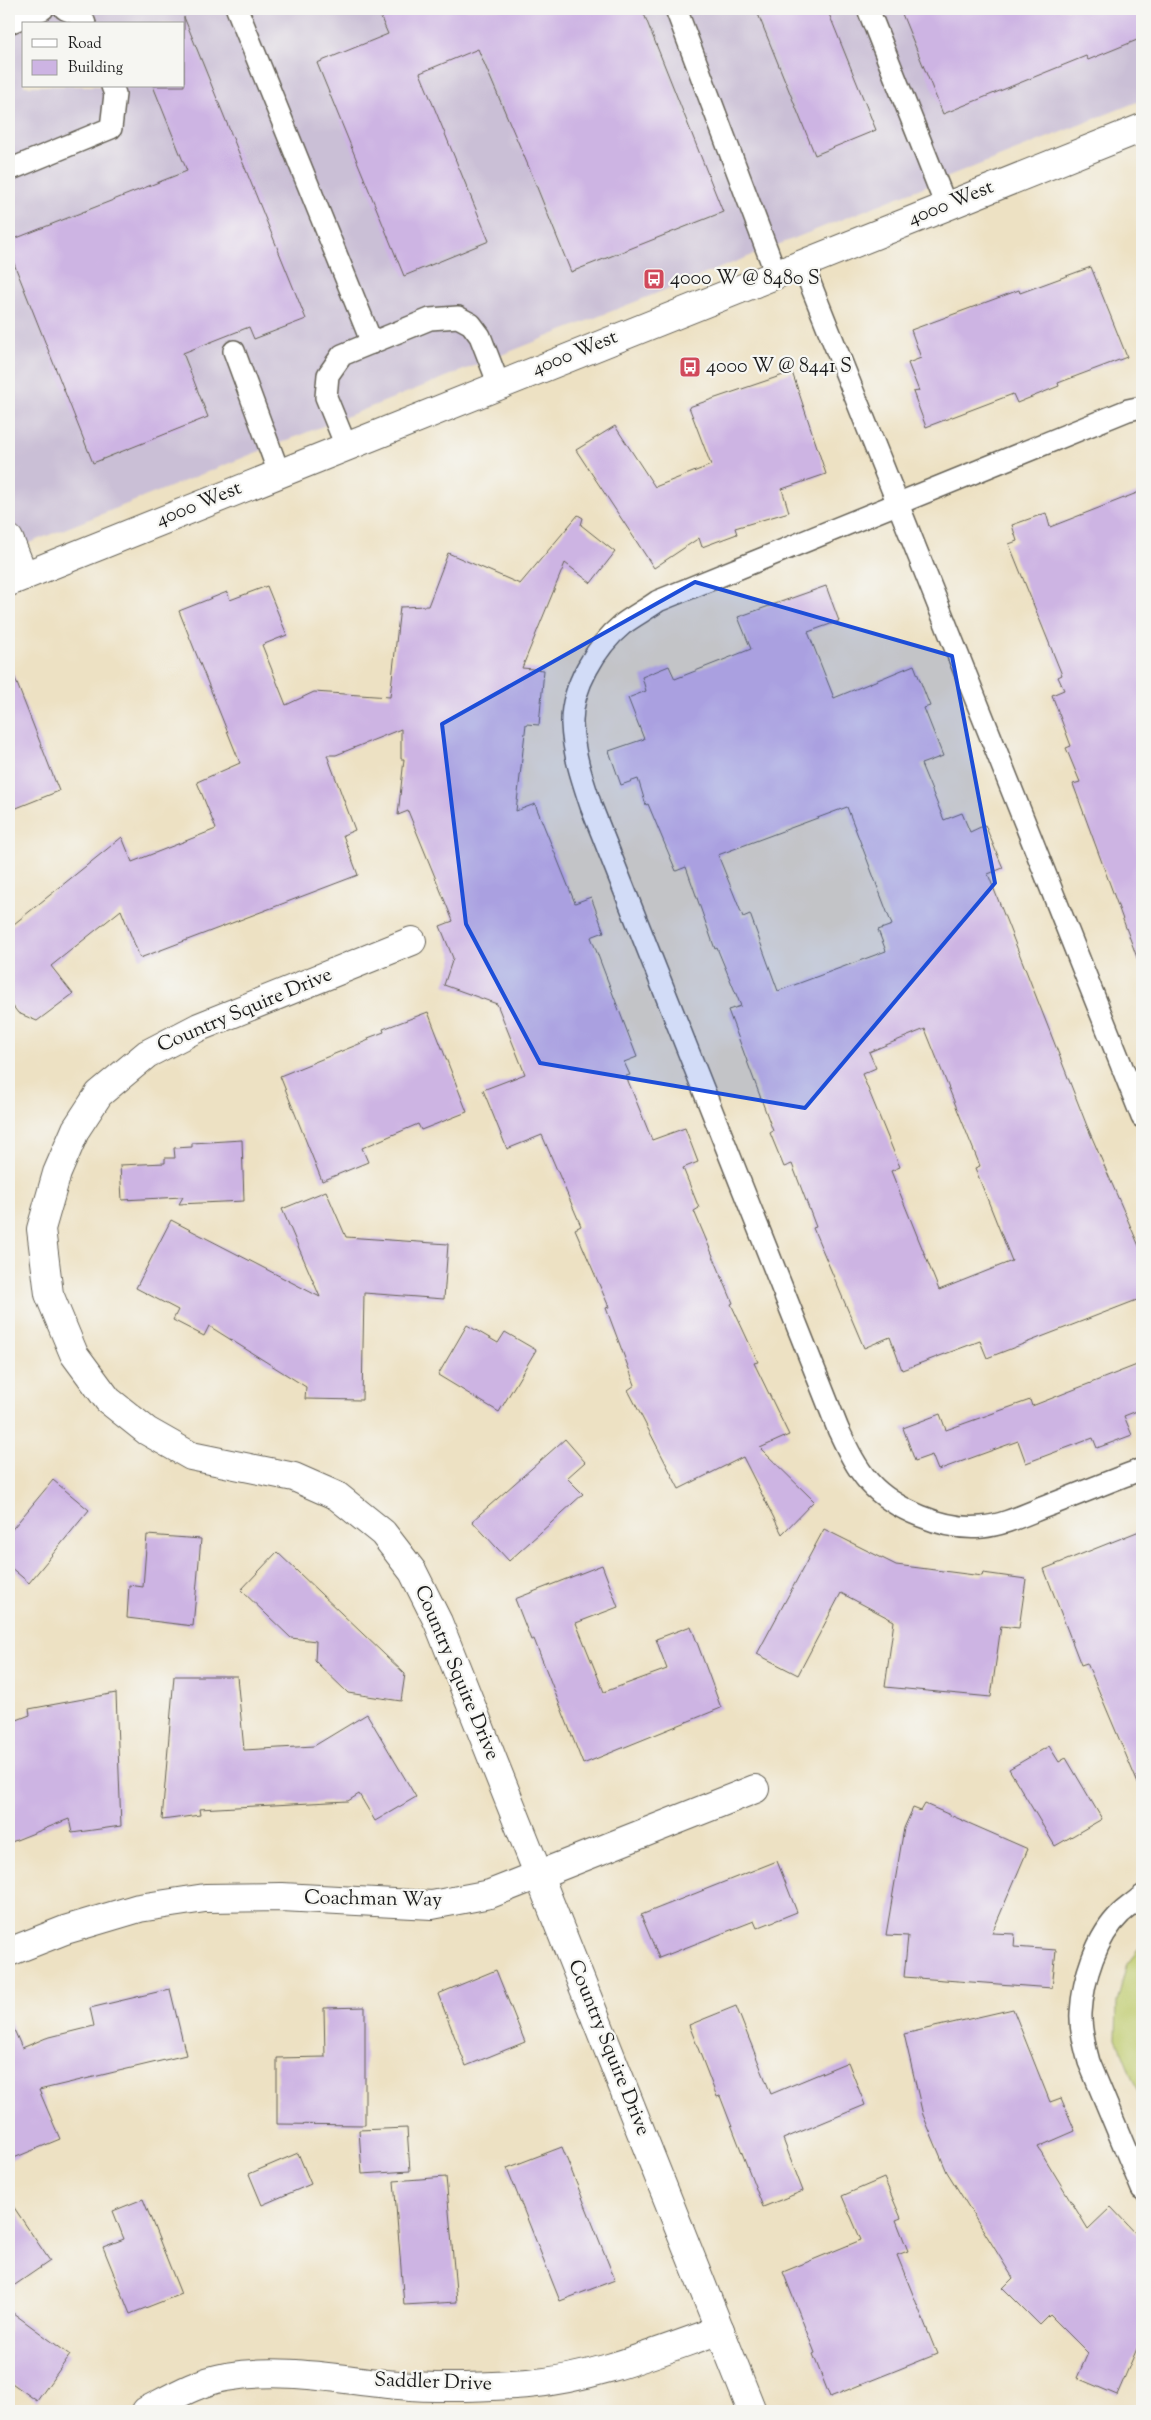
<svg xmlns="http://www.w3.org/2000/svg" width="1151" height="2420" viewBox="0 0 1151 2420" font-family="'Sorts Mill Goudy',serif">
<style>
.industrial{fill:#cabfd6;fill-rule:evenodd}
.green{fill:#beca6c;stroke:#6d7344}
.building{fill:#cdb4e3;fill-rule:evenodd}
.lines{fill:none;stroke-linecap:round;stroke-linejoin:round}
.service-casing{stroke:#656156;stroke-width:24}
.minor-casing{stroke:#656156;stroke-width:30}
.secondary-casing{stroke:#656156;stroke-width:30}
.service{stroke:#fff;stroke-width:21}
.minor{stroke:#fff;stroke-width:28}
.secondary{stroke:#fff;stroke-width:28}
.marked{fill:#1d4ed8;fill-opacity:0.2;stroke:#1d4ed8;stroke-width:4;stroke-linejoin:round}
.labels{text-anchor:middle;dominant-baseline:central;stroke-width:4.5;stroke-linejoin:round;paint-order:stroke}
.street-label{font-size:20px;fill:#1c1c1c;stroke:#f6f6f2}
.poi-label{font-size:20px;fill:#1c1c1c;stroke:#f6f6f2;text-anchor:start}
</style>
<rect width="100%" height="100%" fill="#f6f6f2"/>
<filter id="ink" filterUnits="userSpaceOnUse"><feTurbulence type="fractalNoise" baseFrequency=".02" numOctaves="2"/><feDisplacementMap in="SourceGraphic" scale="10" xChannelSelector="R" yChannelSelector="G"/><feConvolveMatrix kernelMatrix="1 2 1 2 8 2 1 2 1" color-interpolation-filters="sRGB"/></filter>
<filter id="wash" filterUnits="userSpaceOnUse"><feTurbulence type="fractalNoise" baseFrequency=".0096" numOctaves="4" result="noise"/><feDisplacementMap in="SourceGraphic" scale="20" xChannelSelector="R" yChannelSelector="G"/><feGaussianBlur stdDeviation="1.12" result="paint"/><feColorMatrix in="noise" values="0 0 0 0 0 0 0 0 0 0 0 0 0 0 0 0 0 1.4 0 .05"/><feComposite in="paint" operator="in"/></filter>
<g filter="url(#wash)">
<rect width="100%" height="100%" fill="#ede1c3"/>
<!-- industrial -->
<path class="industrial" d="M9 9H1142V100L9 551ZM24 24H184V86H24Z"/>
<!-- green -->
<path class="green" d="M1142 1945V2102L1116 2038 1117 2002 1127 1964Z"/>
<g id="blocks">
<!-- building -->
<g class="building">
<path d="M377 9H642L723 212 571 272 530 170 478 49 420 73 489 241 404 276 317 63 388 34Z"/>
<path d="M756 9H827L876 130 815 155Z"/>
<path d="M900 9H1142V38L1088 60 1086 56 943 114Z"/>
<path d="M184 17 306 319 254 339 249 327 183 353 208 417 93 463 9 251V241L187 171 153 86H184Z"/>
<path d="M1091 267 1127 357 1058 383 1059 386 1017 403 1013 394 926 427 913 392 919 391 908 363 921 358 911 330 1019 290 1020 293Z"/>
<path d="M792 372 826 474 782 489 789 512 735 528 737 534 702 547 699 538 654 568 576 450 615 426 655 487 711 465 689 407Z"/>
<path d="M1142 491V962L1139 963 1073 784 1080 782 1066 748 1071 746 1052 695 1064 690 1058 677 1062 675 1009 544 1017 541 1012 525 1046 513 1050 527Z"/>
<path d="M578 515 583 518 581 525 615 552 591 583 565 563 522 668 544 670 539 725 526 724 516 811 535 804 575 903 591 897 604 932 591 937 637 1057 624 1062 630 1075 626 1076 652 1140 685 1128 698 1162 683 1168 699 1208 694 1211 733 1303 731 1304 758 1362 754 1363 789 1435 760 1448 814 1501 782 1534 743 1457 679 1489 628 1390 635 1385 606 1308 609 1307 575 1229 581 1226 542 1135 507 1149 483 1090 525 1074 497 1004 444 985 453 958 440 926 453 921 408 811 398 815 404 759H401V729L336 755H327L355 830 343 835 358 875 140 958 121 910 51 966 73 994 37 1021 18 1013 9 1001V928L122 837 132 862 216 829 197 782 240 763 179 611 227 592 230 600 267 586 287 635 262 645 286 705 314 692 390 697 400 607 428 606 448 553 520 584Z"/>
<path d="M826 586 839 621 808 632 834 698 914 665 930 706 924 708 943 756 921 764 944 820 962 813 970 832 985 825 1003 868 988 874 1087 1126 1142 1253V1298L987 1358 980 1341 902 1370 890 1337 864 1348 813 1228 816 1227 792 1164 784 1167 770 1133 773 1131 728 1010 741 1006 717 948 715 949 686 867 676 871 648 804 646 805 638 779 621 785 609 751 644 739 628 698 646 691 642 677 669 666 675 679 751 649 738 617ZM847 807 892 925 878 930 886 951 778 991 750 914 743 917 718 855ZM925 1029 980 1166 975 1168 1012 1261 939 1290 891 1171 900 1167 862 1074 876 1068 869 1052Z"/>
<path d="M11 668 59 791 9 811V669Z"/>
<path d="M428 1012 467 1112 421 1130 418 1124 362 1148 368 1162 322 1181 280 1076 369 1040 368 1038 384 1032 383 1029Z"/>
<path d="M242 1140 244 1201 179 1204 183 1197 122 1200 120 1165 165 1163V1158H175L174 1148 192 1147V1143Z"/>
<path d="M326 1191 346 1237 448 1244 444 1299 364 1293 362 1400 305 1399 306 1387 209 1326 204 1336 173 1320 178 1310 136 1288 171 1220 320 1297 282 1209Z"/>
<path d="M467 1325 498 1343 505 1332 536 1350 499 1412 438 1375Z"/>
<path d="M1142 1363V1409L1124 1416 1132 1435 1097 1448 1093 1438 1026 1463 1018 1441 938 1470 932 1455 915 1461 903 1428 940 1414 946 1430 1030 1400 1032 1406Z"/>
<path d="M565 1439 585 1462 567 1478 583 1494 509 1561 472 1521Z"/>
<path d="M53 1480 89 1510 29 1583 9 1566V1533Z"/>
<path d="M824 1529 896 1565 982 1576 983 1573 1026 1579 1019 1628 1001 1626 991 1697 885 1687 894 1621 841 1593 798 1675 757 1654Z"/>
<path d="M1142 1530V1793L1087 1663 1081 1665 1044 1569Z"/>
<path d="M147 1535 201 1539 193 1626 127 1618 129 1585 143 1587Z"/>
<path d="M277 1552 405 1674 401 1701 348 1693 315 1661 316 1641 291 1638 241 1590Z"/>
<path d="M602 1565 618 1607 576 1623 604 1692 667 1669 656 1639 691 1626 721 1708 583 1764 534 1639 531 1640 515 1599Z"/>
<path d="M174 1676H237L244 1750 314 1746 367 1714 416 1797 375 1821 359 1794 348 1801 199 1809 200 1815 162 1820Z"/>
<path d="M116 1693 121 1826 72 1833 69 1819 9 1843V1723L30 1715 29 1709Z"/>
<path d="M1049 1746 1059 1762 1066 1758 1102 1819 1055 1846 1009 1769Z"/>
<path d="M925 1804 1028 1849 992 1933 1015 1934 1014 1947 1056 1950 1052 1988 904 1977 908 1936 886 1935 904 1828 913 1808 921 1811Z"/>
<path d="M777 1861 797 1912 757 1928 754 1921 659 1958 641 1915Z"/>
<path d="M496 1970 525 2042 466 2066 438 1994Z"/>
<path d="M170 1989 186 2055 39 2090 60 2139 9 2160V2018L22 2048 46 2038 94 2026 90 2008Z"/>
<path d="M736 2006 771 2094 848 2062 865 2105 783 2139 803 2191 763 2207 720 2096 717 2097 689 2025Z"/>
<path d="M365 2007V2125L277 2124V2058L325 2057 324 2008Z"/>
<path d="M1013 2009 1050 2102 1061 2098 1075 2131 1038 2147 1088 2229 1111 2207 1142 2240V2337L1117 2395 1077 2378 1088 2353 1050 2315 1040 2325 1003 2288 1013 2278 947 2172 923 2115 904 2034Z"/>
<path d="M407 2128 410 2171 362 2174 359 2130Z"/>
<path d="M562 2147 615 2280 560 2301 507 2168Z"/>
<path d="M298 2153 311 2184 262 2205 249 2174Z"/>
<path d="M446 2177 457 2302 404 2305 394 2181Z"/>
<path d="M884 2178 901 2218 896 2220 908 2251 897 2255 937 2354 830 2397 813 2354 815 2353 783 2272 861 2240 842 2196Z"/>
<path d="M143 2199 181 2294 130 2314 103 2247 124 2239 113 2211Z"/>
<path d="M9 2200 50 2261 9 2289Z"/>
<path d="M9 2310 70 2355 37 2401 9 2381Z"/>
</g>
</g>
</g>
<g filter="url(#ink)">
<use href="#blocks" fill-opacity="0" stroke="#656156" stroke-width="1"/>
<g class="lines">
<!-- service casing -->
<g class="service-casing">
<g id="service">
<path d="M65 9 82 16 85 24"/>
<path d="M237 9 372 343"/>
<path d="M676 9 776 274"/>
<path d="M868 9 946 206"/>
<path d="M9 23 43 9"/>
<path d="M9 170 111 128 115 94 112 86"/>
<path d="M802 263 1142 1117"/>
<path d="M234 351 279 473"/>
<path d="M1142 407 1128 410 658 601C647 609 634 616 623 624 596 646 571 688 572 724 573 752 582 779 591 806L838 1429C847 1448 855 1466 869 1482 893 1509 945 1531 982 1527 1004 1525 1026 1514 1047 1506 1079 1494 1110 1481 1142 1469"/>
<path d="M346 446 326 397 328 375 342 355 430 319 458 317 471 324 480 336 499 385"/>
<path d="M1142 1896C1135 1902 1128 1907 1121 1913 1096 1937 1083 1979 1081 2013 1080 2029 1085 2047 1089 2062L1142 2189"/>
</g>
</g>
<!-- minor casing -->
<g class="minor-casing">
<g id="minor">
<path d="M9 539 24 576"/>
<path d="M412 941 199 1027 147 1054 99 1094 76 1129 57 1173 41 1229 49 1294 74 1354 108 1400 147 1431 191 1456 294 1477 337 1496 383 1533 413 1572 438 1622 752 2411"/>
<path d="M9 1952 65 1930 139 1908 205 1898 282 1897 432 1905 490 1894 755 1789"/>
<path d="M146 2411C171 2398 197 2382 226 2377 284 2367 341 2380 399 2385 441 2389 486 2387 528 2384 595 2378 657 2352 720 2330"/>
</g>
</g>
<!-- secondary casing -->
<g class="secondary-casing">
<path id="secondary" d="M9 582 1142 128"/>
</g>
<!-- service -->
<use href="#service" class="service"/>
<!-- minor -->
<use href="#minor" class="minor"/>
<!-- secondary -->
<use href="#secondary" class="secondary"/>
</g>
</g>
<!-- marked area -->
<path class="marked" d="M695 582 952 656 995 883 805 1108 540 1063 466 924 442 724Z"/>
<!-- icons -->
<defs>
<g id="bus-square" transform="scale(1.125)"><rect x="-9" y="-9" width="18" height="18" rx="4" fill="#d1495b" stroke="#f6f6f2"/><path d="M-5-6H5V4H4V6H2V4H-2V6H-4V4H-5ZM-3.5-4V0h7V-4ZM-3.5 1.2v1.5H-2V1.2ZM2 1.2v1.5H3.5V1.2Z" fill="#fff"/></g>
</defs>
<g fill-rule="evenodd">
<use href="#bus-square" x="654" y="279"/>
<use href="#bus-square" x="690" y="367"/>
</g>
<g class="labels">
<!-- street labels -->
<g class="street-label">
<text transform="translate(951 204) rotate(-22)">4000 West</text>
<text transform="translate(575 354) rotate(-22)">4000 West</text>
<text transform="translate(199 505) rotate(-22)">4000 West</text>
<text transform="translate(245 1011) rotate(-23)">Country Squire Drive</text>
<text transform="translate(456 1673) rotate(67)">Country Squire Drive</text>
<text transform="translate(373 1900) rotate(1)">Coachman Way</text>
<text transform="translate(608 2048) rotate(68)">Country Squire Drive</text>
<text transform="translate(433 2383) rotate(2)">Saddler Drive</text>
</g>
<!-- poi labels -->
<g class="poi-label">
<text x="670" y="279">4000 W @ 8480 S</text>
<text x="706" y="367">4000 W @ 8441 S</text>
</g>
</g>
<!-- margin -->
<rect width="1151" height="2420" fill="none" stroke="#f6f6f2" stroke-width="30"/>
<!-- legend -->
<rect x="22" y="22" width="162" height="65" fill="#f6f6f2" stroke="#9f9f9c"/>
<rect x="32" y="39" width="25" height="8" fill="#ffffff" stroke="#9f9f9c"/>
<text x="68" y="48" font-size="15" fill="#1c1c1c">Road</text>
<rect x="32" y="60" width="25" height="15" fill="#cdb4e3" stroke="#9f9f9c"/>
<text x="68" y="72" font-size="15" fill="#1c1c1c">Building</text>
</svg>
